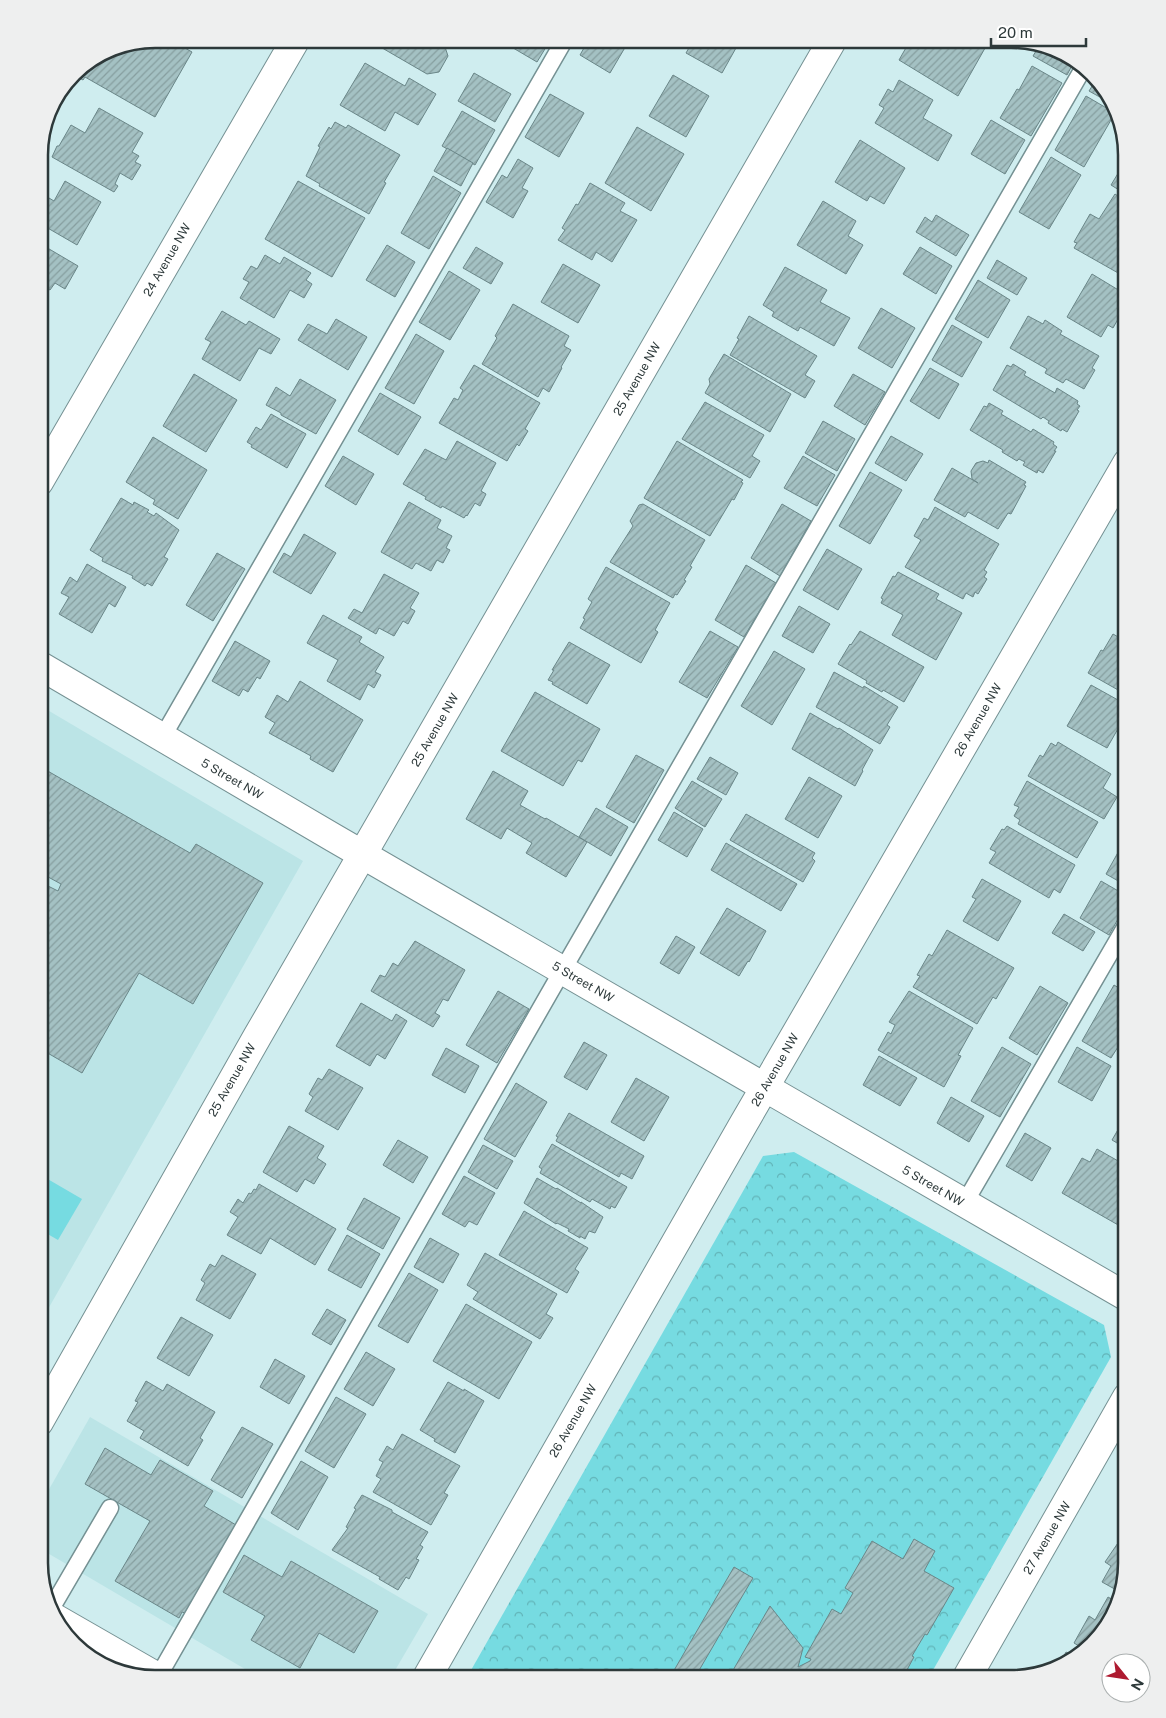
<svg xmlns="http://www.w3.org/2000/svg" width="1166" height="1718" viewBox="0 0 1166 1718" font-family="'Public Sans',sans-serif">
<style>
.built{fill:#bbe4e6}
.grass{fill:#76dbe1}
.forest{fill:url(#forest-crowns)}
.building{fill:url(#building-hatch);stroke:#6a8688}
.lines{fill:none;stroke-linecap:round;stroke-linejoin:round}
.lane-casing{stroke:#759193;stroke-width:19}
.street-casing{stroke:#759193;stroke-width:30}
.secondary-casing{stroke:#759193;stroke-width:30}
.lane{stroke:#fff;stroke-width:16}
.street{stroke:#fff;stroke-width:28}
.secondary{stroke:#fff;stroke-width:28}
.labels{text-anchor:middle;dominant-baseline:central;stroke-width:5;stroke-linejoin:round;paint-order:stroke}
.street-label{font-size:12px;fill:#2d393a;stroke:#fff}
.rim{fill:none;stroke:#2d393a;stroke-width:2.5}
</style>
<defs>
<pattern id="forest-crowns" width="20" height="18" patternUnits="userSpaceOnUse" patternTransform="scale(1.25)"><rect width="20" height="18" fill="#76dbe1"/><path d="M2 6a3 3 0 1 1 6 0M12 15a3 3 0 1 1 6 0" fill="none" stroke="#61b3b7"/></pattern>
<pattern id="building-hatch" width="6" height="6" patternUnits="userSpaceOnUse" patternTransform="scale(1.25)"><rect width="6" height="6" fill="#a4c1c3"/><path d="M-1 1l2-2M0 6l6-6M5 7l2-2" fill="none" stroke="#869e9f"/></pattern>
</defs>
<rect width="100%" height="100%" fill="#cfedef"/>
<!-- built -->
<g class="built">
<path d="M39 705 303 861 39 1325Z"/>
<path d="M90 1417 428 1614 390 1679H262L39 1548V1507Z"/>
</g>
<!-- grass -->
<path class="grass" d="M39 1174 82 1199 58 1240 39 1229Z"/>
<!-- forest -->
<path class="forest" d="M794 1152 1104 1325 1111 1357 928 1679H466L763 1156Z"/>
<!-- building -->
<g class="building">
<path d="M155 39H169L192 52 155 117 85 77 83 80 72 74 111 47Z"/>
<path d="M380 39H450L445 47 448 56 439 72 427 74 377 45Z"/>
<path d="M511 39H551L537 62 508 45Z"/>
<path d="M589 39H630L610 73 580 55Z"/>
<path d="M694 39H741L722 73 686 53Z"/>
<path d="M911 39H986L989 41 958 96 899 60Z"/>
<path d="M1039 46 1076 58 1067 75 1033 56Z"/>
<path d="M365 63 405 86 409 78 436 94 418 125 395 112 385 131 340 105Z"/>
<path d="M1032 66 1062 83 1031 136 1000 118 1017 89 1019 90Z"/>
<path d="M474 73 511 94 495 122 458 101Z"/>
<path d="M673 75 709 96 686 137 649 116Z"/>
<path d="M899 80 933 100 923 118 952 135 938 161 875 123 884 108 879 105 888 89 893 92Z"/>
<path d="M1096 80 1112 97 1114 105 1089 91Z"/>
<path d="M550 94 584 113 559 157 525 137Z"/>
<path d="M1086 96 1115 113 1084 167 1055 150Z"/>
<path d="M99 108 143 133 132 152 139 156 135 162 141 165 132 180 120 173 115 184 118 186 114 192 52 157 57 146H59L71 125 85 133Z"/>
<path d="M462 111 495 130 475 165 442 146Z"/>
<path d="M991 120 1025 140 1005 174 971 154Z"/>
<path d="M335 122 346 128 348 125 400 155 384 182 386 183 369 214 319 186 320 184 306 176 320 147 318 146 329 127 331 129Z"/>
<path d="M637 127 684 154 651 211 605 183Z"/>
<path d="M860 140 905 168 884 204 870 196 867 201 835 182Z"/>
<path d="M447 148 473 163 461 186 434 171Z"/>
<path d="M1127 153V195L1111 185 1126 160 1123 159Z"/>
<path d="M1051 157 1081 175 1049 229 1019 212Z"/>
<path d="M518 159 533 168 522 188 528 191 513 218 486 202 502 175 507 178Z"/>
<path d="M433 176 461 193 429 249 401 233Z"/>
<path d="M65 181 101 202 77 245 39 223V207L41 203 45 206 49 198 54 201Z"/>
<path d="M298 181 365 218 332 277 265 239Z"/>
<path d="M590 183 625 203 620 211 637 220 612 262 596 252 592 260 558 240 565 230 562 228 576 204 578 205Z"/>
<path d="M1115 194 1127 202V278L1074 248 1077 243 1074 242 1090 214 1099 219Z"/>
<path d="M823 201 856 221 848 236 863 245 846 274 797 245Z"/>
<path d="M936 215 969 235 956 256 916 232 925 217 932 222Z"/>
<path d="M39 243 78 266 65 289 55 283 50 290 39 284Z"/>
<path d="M387 245 415 262 395 297 366 280Z"/>
<path d="M476 247 503 263 491 284 463 268Z"/>
<path d="M920 247 952 266 936 294 903 274Z"/>
<path d="M265 255 280 264 284 257 311 273 306 280 312 284 304 298 290 290 274 318 240 298 249 282 243 279 251 266 257 269Z"/>
<path d="M997 260 1027 278 1017 295 987 278Z"/>
<path d="M563 264 600 285 578 323 541 302Z"/>
<path d="M785 267 827 290 820 302 850 318 834 346 800 327 798 331 772 316 774 312 763 305Z"/>
<path d="M449 271 480 290 450 340 419 322Z"/>
<path d="M1092 274 1125 294 1117 309 1122 312 1113 328 1108 325 1101 337 1067 317Z"/>
<path d="M978 280 1010 300 988 338 955 319Z"/>
<path d="M39 301 45 305 39 316Z"/>
<path d="M513 304 569 336 564 346 571 350 561 367 562 368 549 392 543 388 538 397 482 364 497 338 495 336Z"/>
<path d="M881 308 915 328 892 368 858 348Z"/>
<path d="M222 311 246 325 249 321 280 339 271 354 259 348 240 381 202 359 211 342 205 339Z"/>
<path d="M749 316 817 356 805 375 815 381 805 398 730 355 739 339 737 338Z"/>
<path d="M1028 316 1043 324 1045 320 1062 331 1060 334 1099 356 1092 368 1095 370 1084 389 1066 379 1063 383 1045 373 1047 369 1010 348Z"/>
<path d="M336 319 367 337 348 370 298 340 308 324 327 334Z"/>
<path d="M952 325 982 342 962 377 932 360Z"/>
<path d="M416 334 444 351 414 404 385 388Z"/>
<path d="M724 354 791 394 770 432 705 393 710 384 709 379Z"/>
<path d="M1013 364 1026 372 1024 375 1055 393 1057 388 1078 401 1077 404 1080 406 1077 410 1079 411 1067 432 1062 429 1061 431 1048 423 1049 421 1043 417 1041 419 993 390 1007 365 1011 367Z"/>
<path d="M474 365 540 403 525 429 528 431 519 446 517 444 507 461 439 423 454 398 458 400 463 390 460 388Z"/>
<path d="M930 368 959 384 939 419 910 401Z"/>
<path d="M194 374 237 400 206 452 163 426Z"/>
<path d="M853 374 885 392 865 425 834 406Z"/>
<path d="M300 379 336 400 316 434 281 415V413L266 405 276 387 290 396Z"/>
<path d="M380 393 421 417 398 455 358 431Z"/>
<path d="M705 402 764 435 752 456 760 461 750 478 682 439Z"/>
<path d="M989 403 1003 411 1001 414 1031 432 1033 429 1054 442 1053 444 1057 447 1054 451H1056L1043 473 1038 470 1037 473 1023 465 1025 462 1019 459 1017 461 1002 452 1003 450 970 430 984 406 987 407Z"/>
<path d="M271 414 306 434 287 468 251 447 252 445 247 442 256 427 261 430Z"/>
<path d="M823 421 855 439 837 471 805 453Z"/>
<path d="M891 436 923 454 906 481 875 463Z"/>
<path d="M153 437 207 470 178 519 153 504 155 500 126 482Z"/>
<path d="M457 441 496 463 481 491 486 494 480 506 475 503 467 516 466 515 464 518 442 506 441 508 425 499 426 497 403 484 425 449 446 460Z"/>
<path d="M677 441 743 480 741 482 743 483 734 500 732 499 710 536 644 498Z"/>
<path d="M343 456 374 474 356 505 325 486Z"/>
<path d="M803 456 835 475 817 506 784 488Z"/>
<path d="M989 460 1026 482 1024 485 1026 486 1011 514 1008 513 998 529 968 512 965 517 934 500 952 468 978 483 972 479 971 471 976 463 983 461 988 463Z"/>
<path d="M870 472 902 490 870 544 839 526Z"/>
<path d="M121 498 133 505 134 502 149 510 147 512 154 516 156 513 179 530 164 557 168 559 152 586 147 583 145 586 132 578 133 576 102 561 103 558 90 550Z"/>
<path d="M409 502 441 520 437 528 452 536 446 548 450 550 443 563 437 560 431 571 416 563 412 569 381 552Z"/>
<path d="M643 504 705 540 690 566 692 567 684 580 686 581 677 595 675 594 673 598 610 562 633 526 630 521 639 505Z"/>
<path d="M782 504 811 521 780 576 751 558Z"/>
<path d="M935 507 999 544 984 570 987 572 984 577 987 579 978 594 975 592 973 597 966 593 963 599 905 567 921 540 914 536 924 518 928 520Z"/>
<path d="M304 534 336 553 311 594 273 572 284 553 291 557Z"/>
<path d="M827 549 862 569 838 610 803 590Z"/>
<path d="M217 553 245 569 213 621 186 605Z"/>
<path d="M87 564 126 587 115 607 109 603 92 633 59 614 69 597 61 593 70 577 77 582Z"/>
<path d="M746 565 776 583 744 637 715 620Z"/>
<path d="M606 567 670 603 655 630 658 632 641 663 580 628 585 619 583 618 592 602 588 599Z"/>
<path d="M898 572 939 594 936 599 962 613 936 660 892 635 903 615 881 603 883 599 881 598 893 576 895 577Z"/>
<path d="M384 574 419 593 410 608 415 611 408 624 403 621 394 636 379 628 376 634 348 618 354 609 362 613Z"/>
<path d="M799 606 830 624 813 653 782 636Z"/>
<path d="M323 615 362 637 359 642 384 657 375 672 381 675 374 688 368 684 360 700 327 681 338 660 307 643Z"/>
<path d="M710 631 738 647 707 698 679 682Z"/>
<path d="M860 631 924 667 904 702 883 690 882 692 866 683 867 681 838 664 850 644 851 645Z"/>
<path d="M1113 634 1127 642V695L1088 673 1101 650 1103 651Z"/>
<path d="M235 641 270 661 260 679 257 677 248 692 243 689 239 696 212 681Z"/>
<path d="M569 642 610 665 587 704 552 684 553 682 548 680 554 670H552Z"/>
<path d="M774 651 805 669 772 725 741 706Z"/>
<path d="M834 672 863 688 864 686 898 707 887 725 890 727 880 744 816 707Z"/>
<path d="M300 681 363 720 333 772 310 759 311 756 269 733 275 723 265 717 277 695 288 702Z"/>
<path d="M1091 685 1127 705V713L1107 748 1067 726Z"/>
<path d="M535 692 600 729 582 762 578 760 563 786 501 751Z"/>
<path d="M810 713 838 729 839 728 873 750 862 770 863 771 855 786 792 749Z"/>
<path d="M1058 742 1111 774 1103 788 1117 797 1104 819 1028 776 1040 755 1043 757 1051 743 1056 746Z"/>
<path d="M636 755 664 770 634 823 606 807Z"/>
<path d="M710 757 738 773 726 795 697 779Z"/>
<path d="M39 766 190 853 196 844 263 883 193 1004 139 973 82 1073 39 1048V899L46 885 58 891 61 884 39 872Z"/>
<path d="M493 771 528 791 520 805 545 819 546 818 587 842 566 877 526 853 532 843 507 828 501 839 466 819Z"/>
<path d="M809 777 842 796 818 838 785 819Z"/>
<path d="M692 781 722 799 705 827 675 808Z"/>
<path d="M1027 781 1098 822 1077 858 1018 824 1020 820 1014 816 1019 807 1014 805Z"/>
<path d="M596 808 628 827 611 856 579 837Z"/>
<path d="M674 812 703 829 687 857 658 840Z"/>
<path d="M746 814 815 853 812 858 815 861 803 882 730 840Z"/>
<path d="M1007 826 1075 865 1060 893 1054 889 1049 898 989 863 996 852 990 849 1002 829 1004 830Z"/>
<path d="M1126 838H1127V886L1106 874Z"/>
<path d="M726 843 797 884 781 911 711 870Z"/>
<path d="M982 879 1021 901 998 941 963 921 976 899 972 897Z"/>
<path d="M1101 881 1127 896V903L1109 935 1080 918Z"/>
<path d="M727 908 766 931 749 962 748 961 739 976 700 953Z"/>
<path d="M1064 914 1095 932 1083 951 1052 933Z"/>
<path d="M947 930 1014 968 996 999 993 997 977 1024 913 987 920 976 917 975 929 954 932 956Z"/>
<path d="M676 936 695 947 679 974 660 963Z"/>
<path d="M415 941 465 970 448 1001 443 999 435 1013 440 1016 433 1027 371 991 380 975 385 977 393 963 398 966Z"/>
<path d="M1114 985 1127 993V1029L1122 1039H1123L1111 1058 1082 1041Z"/>
<path d="M1040 986 1068 1003 1037 1055 1009 1038Z"/>
<path d="M498 991 529 1009 497 1063 466 1045Z"/>
<path d="M909 991 973 1028 958 1055 961 1056 944 1087 878 1050 888 1032 891 1034 895 1025 889 1022Z"/>
<path d="M361 1003 392 1021 396 1014 407 1021 385 1059 377 1054 370 1066 336 1046Z"/>
<path d="M584 1042 607 1055 587 1090 564 1077Z"/>
<path d="M1002 1047 1031 1064 1000 1117 971 1101Z"/>
<path d="M1077 1047 1111 1066 1092 1101 1058 1082Z"/>
<path d="M446 1048 479 1066 465 1093 432 1075Z"/>
<path d="M879 1056 917 1078 900 1106 863 1085Z"/>
<path d="M329 1069 363 1088 338 1130 305 1111 313 1097 309 1094 318 1078 322 1080Z"/>
<path d="M636 1078 669 1097 644 1141 611 1122Z"/>
<path d="M516 1083 547 1102 515 1157 484 1139Z"/>
<path d="M951 1097 984 1116 969 1142 937 1123Z"/>
<path d="M1127 1104V1149L1112 1140 1123 1121 1119 1119Z"/>
<path d="M569 1113 644 1156 632 1179 621 1173 619 1177 556 1141 558 1137 556 1136Z"/>
<path d="M289 1126 324 1146 317 1158 326 1164 314 1184 305 1179 297 1192 263 1172Z"/>
<path d="M1025 1133 1051 1148 1032 1181 1006 1166Z"/>
<path d="M398 1140 428 1157 413 1183 383 1165Z"/>
<path d="M552 1144 627 1187 615 1208 611 1206 610 1209 592 1199 590 1202 540 1173 542 1169 539 1167Z"/>
<path d="M483 1145 513 1161 497 1189 468 1172Z"/>
<path d="M1097 1149 1127 1166V1230L1062 1193 1082 1158 1090 1162Z"/>
<path d="M464 1176 495 1193 477 1225 469 1221 465 1227 442 1214Z"/>
<path d="M537 1178 556 1189 557 1188 581 1203V1202L603 1217 595 1233 589 1231 585 1239 580 1236V1238L568 1231 569 1229 557 1223 556 1224 524 1203Z"/>
<path d="M259 1184 336 1229 315 1265 270 1238 261 1254 227 1235 238 1217 230 1212 238 1199 243 1203 249 1193 251 1194 254 1189 256 1190Z"/>
<path d="M364 1198 400 1218 383 1249 347 1229Z"/>
<path d="M524 1211 588 1248 575 1269 579 1272 567 1293 499 1255Z"/>
<path d="M347 1235 380 1254 361 1288 328 1270Z"/>
<path d="M430 1238 459 1254 443 1283 414 1267Z"/>
<path d="M485 1253 557 1294 546 1314 553 1318 540 1339 473 1299 478 1292 467 1285Z"/>
<path d="M222 1255 256 1274 230 1319 196 1300 205 1283 201 1280 210 1264 215 1267Z"/>
<path d="M409 1273 438 1290 408 1343 378 1326Z"/>
<path d="M466 1304 532 1342 499 1399 433 1361Z"/>
<path d="M327 1309 346 1320 331 1345 312 1334Z"/>
<path d="M181 1317 213 1335 189 1376 157 1358Z"/>
<path d="M366 1352 395 1369 373 1406 344 1389Z"/>
<path d="M275 1359 305 1376 289 1404 260 1387Z"/>
<path d="M146 1381 163 1391 167 1384 215 1412 200 1438 203 1440 188 1466 140 1438 144 1431 127 1421 138 1402 135 1401Z"/>
<path d="M448 1382 464 1391V1389L484 1401 455 1453 434 1441 435 1439 420 1430Z"/>
<path d="M336 1397 366 1414 334 1468 305 1451Z"/>
<path d="M242 1427 273 1444 242 1498 211 1480Z"/>
<path d="M402 1434 460 1466 444 1493 448 1495 431 1525 373 1492 381 1479 376 1476 383 1462 379 1460 387 1446 393 1450Z"/>
<path d="M105 1448 151 1475 160 1460 213 1491 204 1506 236 1525 185 1613 182 1612 179 1618 115 1581 150 1521 85 1484Z"/>
<path d="M301 1461 328 1477 298 1530 271 1513Z"/>
<path d="M362 1495 392 1510V1512L428 1532 420 1545 423 1547 416 1559 419 1560 409 1579 406 1577 398 1590 379 1579 380 1577 332 1550 348 1528 346 1527 356 1509 354 1508Z"/>
<path d="M1124 1534 1127 1535V1564L1120 1592 1102 1582 1111 1566 1105 1562Z"/>
<path d="M914 1539 935 1551 924 1571 954 1588 927 1635 925 1634 912 1656 914 1657 902 1679H728L770 1606 803 1648 798 1667 810 1661 811 1659 805 1657 832 1609 841 1614 853 1593 845 1588 872 1541 903 1559Z"/>
<path d="M244 1555 282 1577 291 1561 378 1611 354 1653 319 1633 300 1668 251 1640 265 1616 223 1592Z"/>
<path d="M734 1567 753 1578 740 1600 694 1679H669Z"/>
<path d="M1108 1597 1117 1602 1112 1622 1084 1649 1074 1643 1089 1616 1095 1620Z"/>
<path d="M1066 1652 1076 1657 1069 1664 1058 1667Z"/>
</g>
<g class="lines">
<!-- lane casing -->
<g class="lane-casing">
<g id="lane">
<path d="M162 738 565 39"/>
<path d="M964 1204 1127 924"/>
<path d="M51 1609 110 1508"/>
<path d="M158 1677 550 992 1084 67"/>
</g>
</g>
<!-- street casing -->
<g class="street-casing">
<g id="street">
<path d="M39 482 296 39"/>
<path d="M39 665 334 838 1127 1297"/>
<path d="M39 1422 257 1037 833 39"/>
<path d="M426 1679 744 1123 1127 463"/>
<path d="M966 1679 1127 1397"/>
</g>
</g>
<!-- secondary casing -->
<g class="secondary-casing">
<path id="secondary" d="M53 1617 161 1679"/>
</g>
<!-- lane -->
<use href="#lane" class="lane"/>
<!-- street -->
<use href="#street" class="street"/>
<!-- secondary -->
<use href="#secondary" class="secondary"/>
</g>
<g class="labels">
<!-- street labels -->
<g class="street-label">
<text transform="translate(167 260) rotate(-60)">24 Avenue NW</text>
<text transform="translate(637 379) rotate(-60)">25 Avenue NW</text>
<text transform="translate(978 720) rotate(-60)">26 Avenue NW</text>
<text transform="translate(435 730) rotate(-60)">25 Avenue NW</text>
<text transform="translate(232 779) rotate(30)">5 Street NW</text>
<text transform="translate(583 982) rotate(30)">5 Street NW</text>
<text transform="translate(775 1070) rotate(-60)">26 Avenue NW</text>
<text transform="translate(232 1080) rotate(-60)">25 Avenue NW</text>
<text transform="translate(933 1186) rotate(30)">5 Street NW</text>
<text transform="translate(573 1421) rotate(-60)">26 Avenue NW</text>
<text transform="translate(1047 1538) rotate(-60)">27 Avenue NW</text>
</g>
</g>
<!-- crop -->
<path d="M0 0H1166V1718H0ZM155 48H1011A107 107 0 0 1 1118 155V1563A107 107 0 0 1 1011 1670H155A107 107 0 0 1 48 1563V155A107 107 0 0 1 155 48Z" fill="#eeefef" fill-rule="evenodd"/>
<path class="rim" d="M155 48H1011A107 107 0 0 1 1118 155V1563A107 107 0 0 1 1011 1670H155A107 107 0 0 1 48 1563V155A107 107 0 0 1 155 48Z"/>
<!-- north arrow -->
<g transform="translate(1126 1678) rotate(120)"><circle r="24" fill="#ffffff" stroke="#abb0b0"/>
<path d="M0-4L9 19L0 12L-9 19Z" fill="#ae1a30"/>
<text y="-8" font-size="14" font-weight="bold" text-anchor="middle" fill="#2d393a">N</text>
</g>
<!-- scale -->
<path d="M991 38v8h95v-8" fill="none" stroke="#2d393a" stroke-width="2.5"/>
<text x="998" y="38" font-size="15" fill="#2d393a" stroke="#ffffff" stroke-width="4" paint-order="stroke">20 m</text>
</svg>
